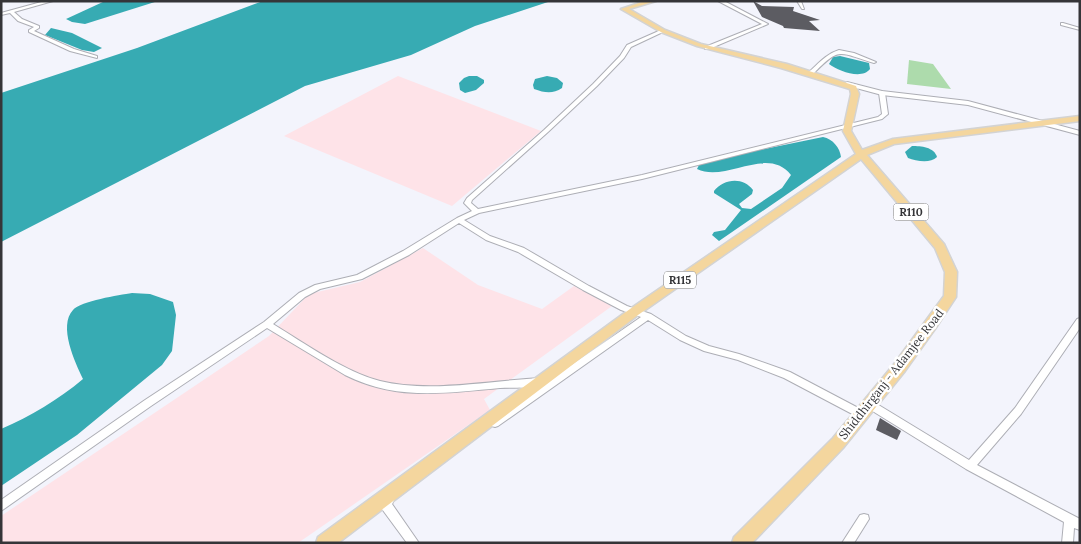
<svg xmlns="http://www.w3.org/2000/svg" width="1081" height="544" viewBox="0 0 1081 544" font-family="Lora,serif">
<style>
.industrial{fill:#fee3e8}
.green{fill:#addbac}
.water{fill:#37abb3}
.building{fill:#5c5c62}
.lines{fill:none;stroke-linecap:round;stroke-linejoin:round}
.street-casing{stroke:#adaeb5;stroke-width:2}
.secondary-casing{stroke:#adaeb5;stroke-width:2}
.primary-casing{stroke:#d3d3d3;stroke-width:3}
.street{fill:#fff;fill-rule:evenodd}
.secondary{fill:#fff;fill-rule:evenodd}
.primary{fill:#f4d69e;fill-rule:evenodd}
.labels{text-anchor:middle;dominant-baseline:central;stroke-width:5;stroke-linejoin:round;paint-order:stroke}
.shield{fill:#fff;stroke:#727274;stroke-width:1}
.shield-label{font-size:11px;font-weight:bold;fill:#353538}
.street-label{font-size:12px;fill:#353538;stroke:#fff}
</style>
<rect width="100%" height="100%" fill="#f3f4fc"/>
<!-- industrial -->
<g class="industrial">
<path d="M398 76 541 131 452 206 284 136Z"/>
<path d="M423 248 478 285 542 309 574 286 612 306 484 399 490 410 298 543H1V516L269 336 309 294 360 282Z"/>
</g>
<!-- green -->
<path class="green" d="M909 60 933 64 951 89 907 84Z"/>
<!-- water -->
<g class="water">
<path d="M105 1H158L85 24 72 22 66 19Z"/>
<path d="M263 1H551L475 26 411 55 305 86 1 242V93L137 48Z"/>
<path d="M51 28 72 33 102 48 94 52 82 50 45 35Z"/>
<path d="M840 56 869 63 870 69C862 80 838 71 829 64L833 57Z"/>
<path d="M469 76H477L484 80V83L476 90 465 93 460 90 459 83 464 78Z"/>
<path d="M547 76 557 78 563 83 562 88C553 94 545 93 534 89L533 85 535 79Z"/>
<path d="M823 137C833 139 840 148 841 157L719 241 712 235 714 232 725 230 741 210 714 193V191C723 179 743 176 753 190L752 194 739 204 742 208 751 209 782 188 791 175C767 145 726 183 697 169L699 165 750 152Z"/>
<path d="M912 146C921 146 934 147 937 157 930 164 916 161 908 158L905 152Z"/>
<path d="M132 293 150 294 173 302 176 315 172 351 162 365 77 435 1 486V429C31 416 58 400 83 379 75 362 58 326 73 310 81 301 119 295 132 293Z"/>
</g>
<!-- building -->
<g class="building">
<path d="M753 1 762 6 794 7 793 11 820 20 809 21 820 31 784 28 783 26 762 17Z"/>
<path d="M880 418 901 431 897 440 876 430Z"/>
</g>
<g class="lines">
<!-- street casing -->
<g class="street-casing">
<g id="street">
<path d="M45 1H53L14 12 22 19 39 26V28L34 31 74 49 97 56V58L70 51 29 32V30L34 27 18 21 10 13 1 15V13Z"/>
<path d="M718 1H724L768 24 709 49H705V47L762 24Z"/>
<path d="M797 1H801L804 9H802Z"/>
<path d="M1063 23 1080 28V30L1061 25V23Z"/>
<path d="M661 30 665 31 631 47 624 58 597 86 548 132 472 200 471 203 478 209 642 175 878 117 882 114 879 93 882 91 885 93 888 114 882 119 642 179 479 213 464 220 490 236 524 248 589 286 627 306 651 314 686 336 709 346 739 354 790 372 864 411 866 414 864 417 861 418 858 417 784 378 738 360 704 351 680 340 648 320 498 426 495 427 492 426 490 423 492 420 641 317 621 310 583 290 518 252 486 240 459 223 409 255 362 279 320 289 305 297 273 324C304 343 345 372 380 381 429 393 489 381 539 378L542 379 543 382 542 385C529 389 513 387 500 388 444 393 397 401 345 375L267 328 151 406 1 511V500L145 400 264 322 299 293 315 285 357 275 403 251 457 218 472 211 464 203 467 198 544 130 593 84 620 56 627 45Z"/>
<path d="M839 50 854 53 876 62 874 63C838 52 840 46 812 75H808V73C818 64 826 54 839 50Z"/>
<path d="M1080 318V328L1021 414 977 465 1080 519V530L1074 528 1073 543H1062L1064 522 966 469 866 407 864 404 866 401 869 400 872 401 969 460 1015 408 1077 319Z"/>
<path d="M390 493 394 494 395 498 392 504 419 543H407L382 509 381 505 383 497Z"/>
<path d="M864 514 868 515 869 519 854 543H842L860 515Z"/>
</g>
</g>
<!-- secondary casing -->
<g class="secondary-casing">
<path id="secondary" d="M847 82 882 91 968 101 1080 131V135L968 105 882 95 845 85 844 84Z"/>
</g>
<!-- primary casing -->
<g class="primary-casing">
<path id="primary" d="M645 1H656L629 9 665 30 701 44 787 64 856 86 859 94 851 131 862 150 893 139 1080 116V121L894 144 867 155 944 244 957 272 956 297 935 329 905 371 843 448 752 543H732L734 537 833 438 895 363 944 296 945 272 935 248 861 159 638 315 338 543H316L318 537 630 309 856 154 843 131 851 94 850 89 781 68 697 46 661 32 621 9Z"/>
</g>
<!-- street -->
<use href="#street" class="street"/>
<!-- secondary -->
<use href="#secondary" class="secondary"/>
<!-- primary -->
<use href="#primary" class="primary"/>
</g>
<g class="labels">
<!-- shield labels -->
<g class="shield">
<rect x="893.5" y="203.5" width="35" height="17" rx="4"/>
<rect x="664" y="271.5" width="32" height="17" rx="4"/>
</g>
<g class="shield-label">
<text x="911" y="212">R110</text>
<text x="680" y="280">R115</text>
</g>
<!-- street labels -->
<g class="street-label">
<text transform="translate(891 374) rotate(-52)">Shiddhirganj - Adamjee Road</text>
</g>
</g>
<!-- border -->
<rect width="1081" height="544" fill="none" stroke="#353538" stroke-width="5"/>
</svg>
